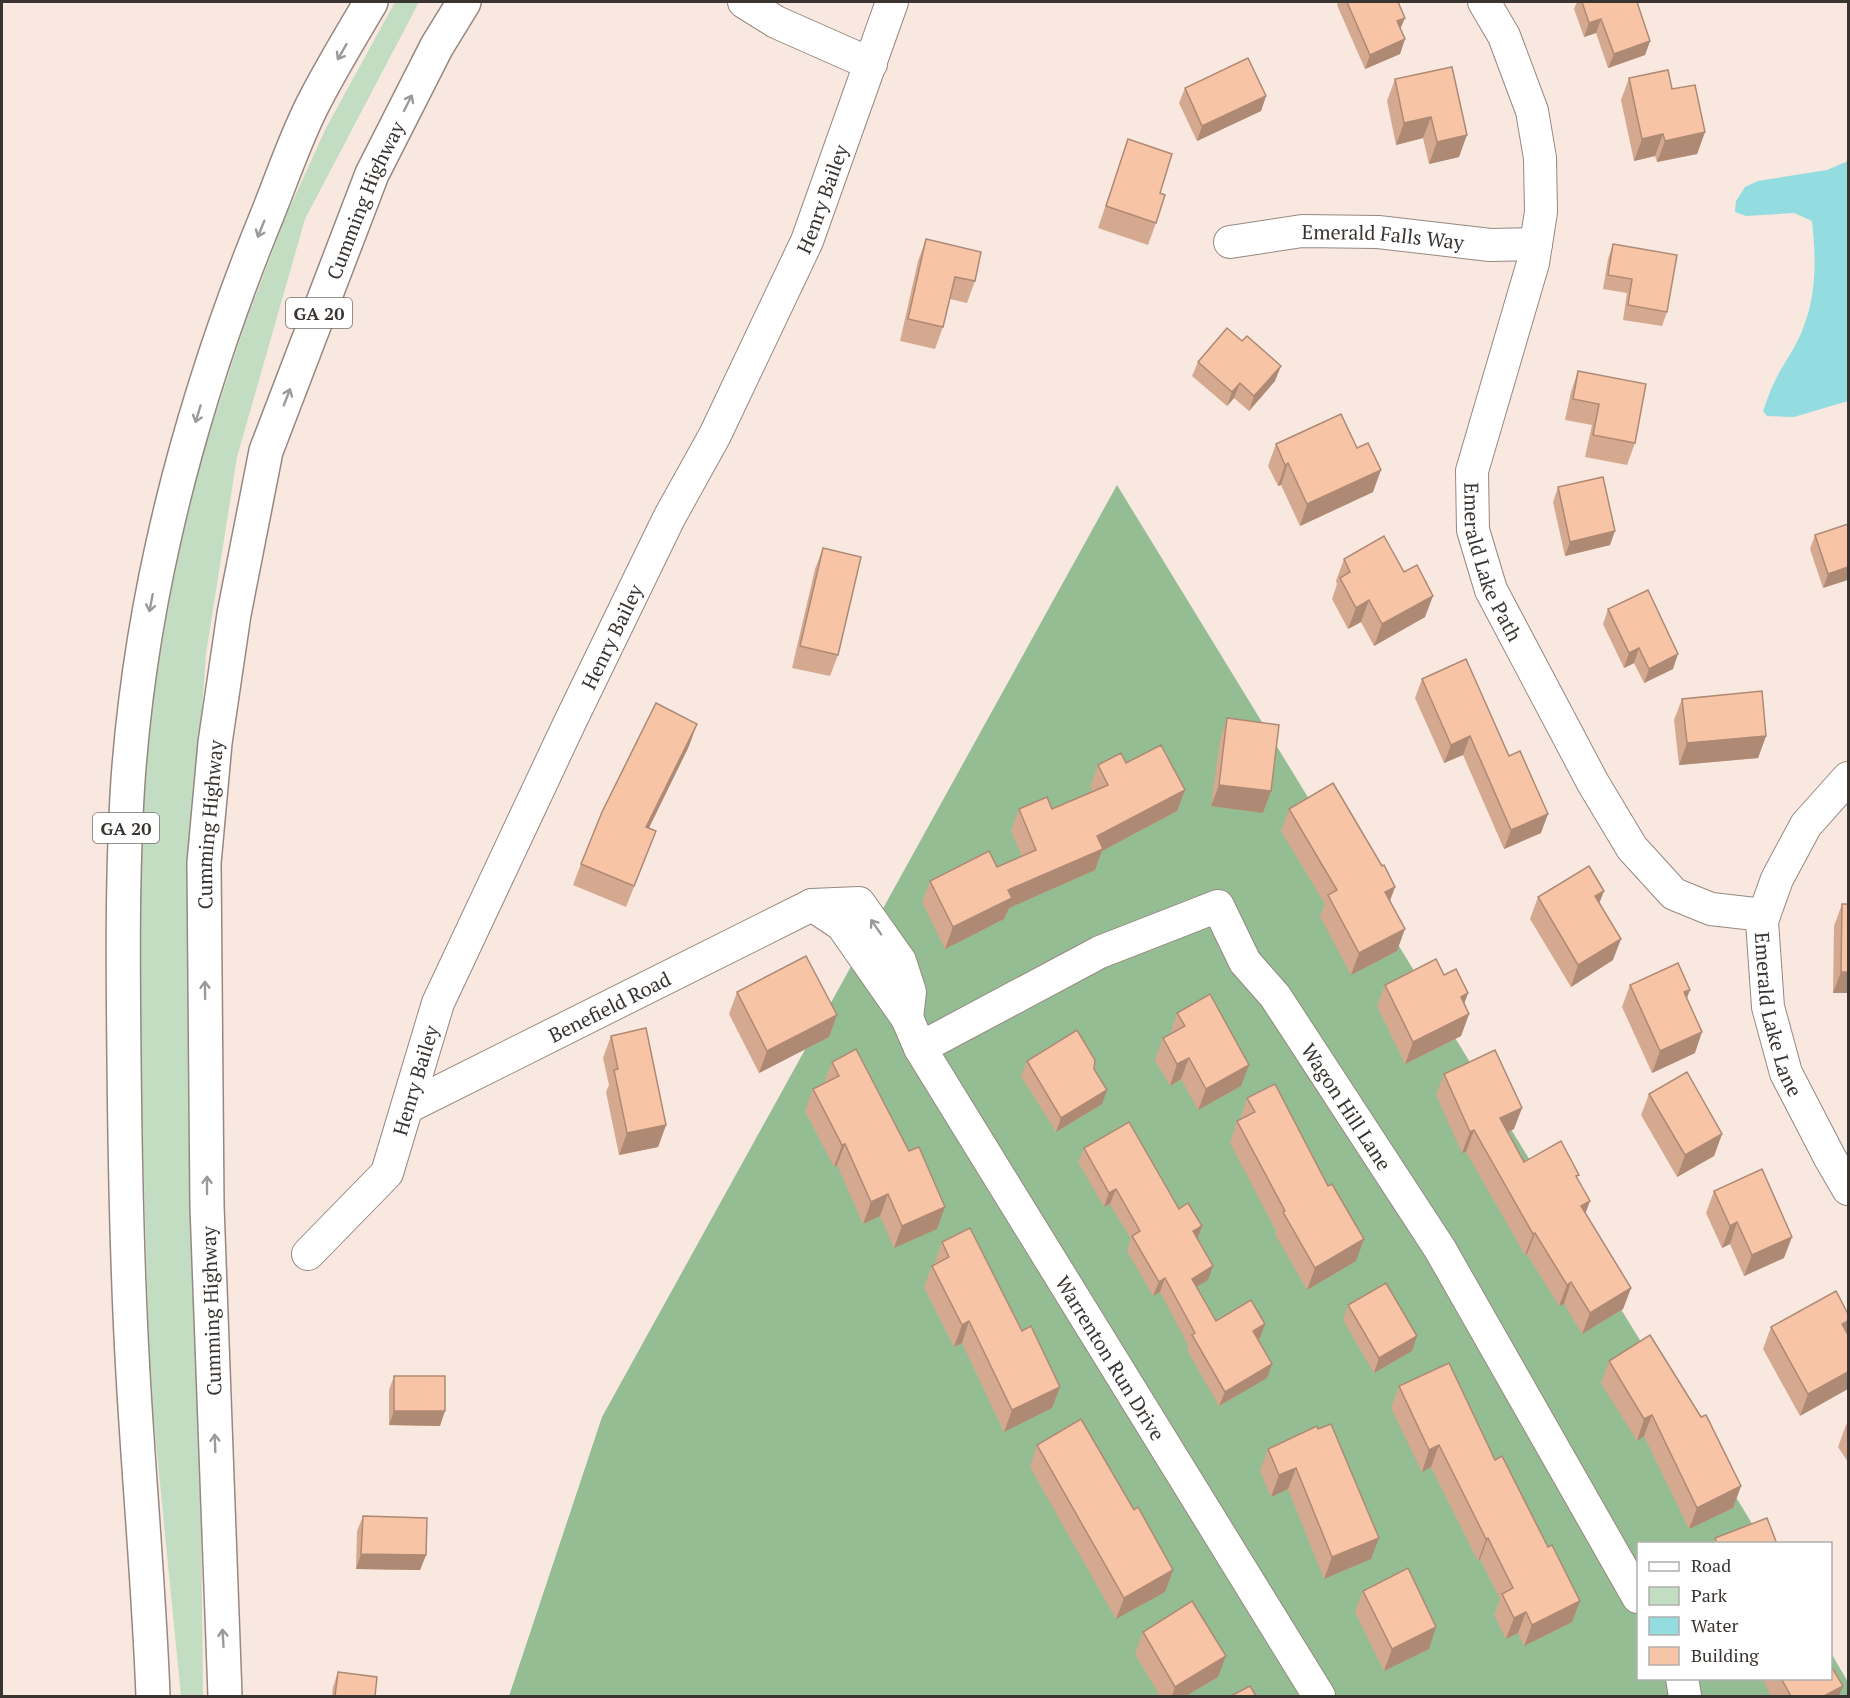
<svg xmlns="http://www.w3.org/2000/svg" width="1850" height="1698" viewBox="0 0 1850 1698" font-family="'PT Serif',serif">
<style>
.green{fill:#c2ddc2}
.forest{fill:#94bd94}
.water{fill:#93dce0}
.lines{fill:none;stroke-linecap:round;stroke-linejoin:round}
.minor-casing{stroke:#968880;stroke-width:34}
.trunk-casing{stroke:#968880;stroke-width:36}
.minor{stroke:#fff;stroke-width:32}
.trunk{stroke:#fff;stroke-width:33}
.wall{fill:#d5a98f}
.shaded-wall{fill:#ae8974}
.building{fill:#f8c4a6;stroke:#ae8974;stroke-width:1.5}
.oneway{stroke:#9c9a98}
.labels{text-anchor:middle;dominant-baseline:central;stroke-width:5;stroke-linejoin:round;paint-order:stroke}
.shield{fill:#fff;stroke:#74716e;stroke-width:1.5}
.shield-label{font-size:18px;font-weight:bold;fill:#393430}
.street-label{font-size:20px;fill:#393430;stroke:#fff}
</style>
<rect width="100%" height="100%" fill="#f8e8e0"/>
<!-- green -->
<path class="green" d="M395 2H419L305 219 237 457 206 654 189 890 198 1226 203 1696H181L150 1382 140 1044 139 889 144 787 154 689 175 568 202 456 245 324 285 218 326 128Z"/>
<!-- forest -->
<path class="forest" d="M1117 485 1764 1543 1638 1544V1678H1830L1831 1653 1848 1682V1696H509L602 1417Z"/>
<!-- water -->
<path class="water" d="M1848 161V401L1794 417 1767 416 1763 411C1767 401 1770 390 1775 381 1783 364 1795 349 1802 331 1817 295 1816 259 1812 221L1794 213 1746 216 1735 212 1736 201 1745 187 1758 181 1827 170Z"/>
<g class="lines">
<!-- minor casing -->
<g class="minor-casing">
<g id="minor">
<path d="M744 2 776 22 871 64"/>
<path id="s1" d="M1484 2 1504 36 1532 111 1540 158 1541 212 1533 263 1472 471 1473 530 1491 590 1593 783 1632 848 1674 894 1711 909 1764 915"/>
<path id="s2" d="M1230 242 1302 231 1378 232 1490 245 1536 244"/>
<path id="s3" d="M1848 778 1806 825 1777 879 1762 921 1768 1007 1786 1073 1830 1158 1848 1189"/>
<path id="s4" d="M812 905 842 925 907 1018 920 1048 1319 1696"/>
<path id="s5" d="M920 1048 1100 952 1218 906 1245 962 1275 996 1440 1249 1638 1597"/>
<path id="s6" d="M408 1107 812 905 859 903 900 961 910 992 907 1018"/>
<path id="s7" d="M308 1254 387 1173 438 1003 570 722 669 518 715 435 807 241 892 2"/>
<path d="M1682 1678 1685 1696"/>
</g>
</g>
<!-- trunk casing -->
<g class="trunk-casing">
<g id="trunk">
<path d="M153 1696C149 1589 139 1481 133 1374 127 1269 125 1164 124 1059 123 966 122 873 128 780 142 585 194 393 268 213 283 176 296 136 315 100 332 67 352 34 371 2"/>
<path id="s8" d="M225 1696 207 1206 204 863 215 743 234 614 266 451 372 174 437 46 464 2"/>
</g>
</g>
<!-- minor -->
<use href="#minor" class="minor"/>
<!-- trunk -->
<use href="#trunk" class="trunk"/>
</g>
<!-- wall -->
<g class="wall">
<path d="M1338 2H1398L1401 29 1405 39 1400 54 1365 69 1337 5Z"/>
<path d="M1577 2H1637L1650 41 1645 55 1608 68 1596 33 1584 37 1574 9Z"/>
<path d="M1452 67 1459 157 1429 164 1423 138 1396 145 1387 101 1395 79Z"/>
<path d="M1629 78 1672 89 1705 132 1697 154 1657 162 1655 156 1634 161 1621 100Z"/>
<path d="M1185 88 1266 96 1261 111 1197 141 1179 103Z"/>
<path d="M1128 139 1160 193 1156 223 1148 245 1098 228Z"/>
<path d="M926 239 975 281 967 303 950 299 943 327 935 349 900 341 918 261Z"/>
<path d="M1613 244 1667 312 1662 326 1623 320 1627 293 1603 289 1608 259Z"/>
<path d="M1242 341 1275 381 1249 411 1234 398 1227 406 1192 376 1198 362Z"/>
<path d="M1578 371 1635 443 1627 465 1585 457 1592 425 1565 420 1571 392Z"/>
<path d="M1276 444 1373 492 1300 526 1281 485 1278 486 1268 466Z"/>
<path d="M1558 487 1610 545 1565 556 1553 502Z"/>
<path d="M1848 524 1823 588 1810 549 1815 535Z"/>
<path d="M823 548 838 655 830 676 792 668 815 569Z"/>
<path d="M1344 559 1404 572 1425 617 1374 646 1361 622 1348 629 1332 599 1337 584 1336 581Z"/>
<path d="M1608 609 1673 669 1644 683 1634 663 1624 668 1603 624Z"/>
<path d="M1466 659 1541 833 1504 849 1463 755 1444 763 1415 698 1422 679Z"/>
<path d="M1682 699 1766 736 1758 758 1679 765 1674 720Z"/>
<path d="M1227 718 1271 791 1263 813 1211 806 1220 740Z"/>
<path d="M689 746 649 828 648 852 626 907 573 885 581 864Z"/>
<path d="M1126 763 1185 790 1177 811 1102 851 1095 870 1009 908 1004 919 945 949 922 902 930 881 997 867 1022 857 1011 831 1019 809H1052L1093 791 1090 787 1098 765Z"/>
<path d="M1289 809 1382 866 1395 887 1390 901 1397 951 1351 975 1320 916 1325 904 1281 831Z"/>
<path d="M1538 897 1599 904 1613 960 1571 987 1530 919Z"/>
<path d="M1842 904H1848V993H1833L1834 926Z"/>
<path d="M1444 975 1468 993 1464 1004 1469 1014 1461 1036 1405 1064 1377 1006 1385 985Z"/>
<path d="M1630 985 1695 1053 1652 1073 1622 1007Z"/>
<path d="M737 992 837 1015 829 1037 759 1073 729 1014Z"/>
<path d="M1177 1013 1241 1086 1198 1110 1181 1079 1170 1086 1155 1060 1163 1038 1170 1035Z"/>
<path d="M611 1036 666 1125 658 1147 619 1155 606 1092 609 1085 603 1058Z"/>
<path d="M1027 1061 1094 1069 1102 1104 1056 1132 1021 1076Z"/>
<path d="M832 1062 937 1229 894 1248 880 1216 863 1224 837 1165 834 1167 805 1111 813 1089 824 1083Z"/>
<path d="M1444 1074 1514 1129 1508 1132 1524 1162 1578 1179 1586 1214 1631 1288 1623 1309 1582 1334 1564 1304 1559 1306 1527 1254 1525 1255 1466 1152 1462 1153 1436 1095Z"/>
<path d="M1649 1094 1722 1134 1714 1156 1677 1177 1641 1115Z"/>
<path d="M1247 1098 1328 1186 1356 1261 1307 1290 1275 1234 1276 1231 1230 1143 1237 1121 1240 1120Z"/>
<path d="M1084 1148 1179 1209 1202 1226 1197 1238 1208 1280 1196 1287 1216 1321 1265 1324 1260 1338 1258 1339 1272 1364 1267 1378 1219 1406 1187 1350 1188 1345 1160 1292 1153 1296 1127 1251 1131 1239 1110 1204 1104 1207 1078 1162Z"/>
<path d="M1714 1191 1784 1258 1744 1276 1730 1244 1722 1248 1706 1213Z"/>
<path d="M942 1242 1052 1408 1004 1432 962 1343 954 1347 924 1287 932 1266 934 1265Z"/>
<path d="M1348 1305 1412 1351 1374 1373 1343 1320Z"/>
<path d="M1771 1327 1848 1328 1847 1332 1800 1416 1763 1349Z"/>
<path d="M1609 1361 1741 1486 1733 1508 1689 1529 1644 1436 1637 1441 1601 1383Z"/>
<path d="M394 1376 440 1426 389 1425V1390Z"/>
<path d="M1399 1386 1572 1622 1524 1646 1518 1633 1506 1639 1494 1615 1500 1599 1480 1559 1478 1561 1431 1467 1422 1472 1391 1408Z"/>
<path d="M1848 1423V1462L1838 1447 1846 1425Z"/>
<path d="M1318 1429 1371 1559 1324 1579 1288 1489 1271 1497 1260 1471 1268 1449Z"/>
<path d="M1037 1445 1134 1510 1173 1570 1165 1592 1116 1619 1030 1467Z"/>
<path d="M363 1516 426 1555 420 1570 356 1569 357 1531Z"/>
<path d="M1363 1591 1429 1649 1384 1671 1355 1612Z"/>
<path d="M1143 1632 1218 1677 1186 1696H1160L1135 1654Z"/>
<path d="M338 1672 375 1696H332L333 1687Z"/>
<path d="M1762 1678H1830L1839 1696H1771Z"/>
</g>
<!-- shaded-wall -->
<g class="shaded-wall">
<path d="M1405 18 1399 32 1397 21Z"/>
<path d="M1601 19 1596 33 1584 37 1589 23Z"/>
<path d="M1405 39 1400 54 1365 69 1370 55Z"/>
<path d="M1650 41 1645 55 1608 68 1614 54Z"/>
<path d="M1266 96 1261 111 1197 141 1202 126Z"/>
<path d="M1431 117 1423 138 1396 145 1404 123Z"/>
<path d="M1705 132 1697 154 1657 162 1665 141Z"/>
<path d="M1663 134 1655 156 1634 161 1642 139Z"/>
<path d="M1467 135 1459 157 1429 164 1437 142Z"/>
<path d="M1281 366 1275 381 1249 411 1254 396Z"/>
<path d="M1240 383 1234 398 1227 406 1232 392Z"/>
<path d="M1288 463 1281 485 1278 486 1285 465Z"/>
<path d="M1381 470 1373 492 1300 526 1307 504Z"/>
<path d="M1615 531 1610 545 1565 556 1570 542Z"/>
<path d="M1848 567V580L1823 588 1828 574Z"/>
<path d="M1433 596 1425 617 1374 646 1382 624Z"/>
<path d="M1369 600 1361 622 1348 629 1356 608Z"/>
<path d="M1639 648 1634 663 1624 668 1629 653Z"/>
<path d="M1678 654 1673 669 1644 683 1649 669Z"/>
<path d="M697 724 689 746 639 848 646 827Z"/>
<path d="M1470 736 1463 755 1444 763 1451 745Z"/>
<path d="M1766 736 1758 758 1679 765 1687 743Z"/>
<path d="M1219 785 1271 791 1263 813 1211 806Z"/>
<path d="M1185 790 1177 811 1102 851 1095 870 1009 908 1004 919 945 949 953 927 1008 890 1097 836Z"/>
<path d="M1548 814 1541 833 1504 849 1511 830Z"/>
<path d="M1395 887 1387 908 1385 892Z"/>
<path d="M1604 891 1596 912 1595 896Z"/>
<path d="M1405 929 1397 951 1351 975 1359 953Z"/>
<path d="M1621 939 1613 960 1571 987 1578 965Z"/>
<path d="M1841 972H1848V993H1833Z"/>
<path d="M1690 990 1682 1011 1684 992Z"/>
<path d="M1468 993 1460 1015 1461 997Z"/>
<path d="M1469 1014 1461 1036 1405 1064 1413 1042Z"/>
<path d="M837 1015 829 1037 759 1073 767 1051Z"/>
<path d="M1702 1032 1695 1053 1652 1073 1660 1051Z"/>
<path d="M1189 1058 1181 1079 1170 1086 1177 1064Z"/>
<path d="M1249 1065 1241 1086 1198 1110 1206 1089Z"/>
<path d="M1107 1090 1102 1104 1056 1132 1061 1118Z"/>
<path d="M1522 1108 1514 1129 1493 1139 1500 1118Z"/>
<path d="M666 1125 658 1147 619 1155 627 1133Z"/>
<path d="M1474 1130 1466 1152 1462 1153 1470 1132Z"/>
<path d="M1722 1134 1714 1156 1677 1177 1685 1155Z"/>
<path d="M845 1144 837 1165 834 1167 842 1145Z"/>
<path d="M1116 1189 1110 1204 1104 1207 1109 1193Z"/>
<path d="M888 1194 880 1216 863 1224 871 1202Z"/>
<path d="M1590 1201 1582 1223 1581 1206Z"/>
<path d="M945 1207 937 1229 894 1248 902 1226Z"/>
<path d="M1737 1222 1730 1244 1722 1248 1730 1226Z"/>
<path d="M1202 1226 1197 1240 1193 1231Z"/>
<path d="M1535 1233 1527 1254 1525 1255 1533 1234Z"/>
<path d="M1792 1237 1784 1258 1744 1276 1752 1255Z"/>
<path d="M1364 1239 1356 1261 1307 1290 1315 1268Z"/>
<path d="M1213 1266 1208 1280 1186 1293 1192 1279Z"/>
<path d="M1165 1278 1160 1292 1153 1296 1159 1282Z"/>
<path d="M1571 1282 1564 1304 1559 1306 1567 1285Z"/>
<path d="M1631 1288 1623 1309 1582 1334 1590 1313Z"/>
<path d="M969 1321 962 1343 954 1347 962 1325Z"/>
<path d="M1848 1321V1328L1844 1341 1842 1324Z"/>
<path d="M1265 1324 1260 1338 1247 1345 1253 1331Z"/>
<path d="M1417 1336 1412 1351 1374 1373 1379 1358Z"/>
<path d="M1272 1364 1267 1378 1219 1406 1225 1392Z"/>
<path d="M1848 1372V1389L1800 1416 1808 1394Z"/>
<path d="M1060 1387 1052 1408 1004 1432 1012 1410Z"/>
<path d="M394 1411H445L440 1426 389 1425Z"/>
<path d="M1652 1415 1644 1436 1637 1441 1644 1419Z"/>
<path d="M1439 1445 1431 1467 1422 1472 1429 1450Z"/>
<path d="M1296 1468 1288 1489 1271 1497 1279 1475Z"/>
<path d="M1741 1486 1733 1508 1689 1529 1697 1508Z"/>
<path d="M1379 1538 1371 1559 1324 1579 1332 1557Z"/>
<path d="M1488 1538 1480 1559 1478 1561 1486 1539Z"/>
<path d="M361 1554 426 1555 420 1570 356 1569Z"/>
<path d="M1173 1570 1165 1592 1116 1619 1124 1598Z"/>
<path d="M1580 1601 1572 1622 1524 1646 1532 1625Z"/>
<path d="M1526 1612 1518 1633 1506 1639 1514 1618Z"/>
<path d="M1436 1627 1429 1649 1384 1671 1392 1649Z"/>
<path d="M1226 1656 1218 1677 1186 1696H1172L1175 1687Z"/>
<path d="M1843 1686 1839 1696H1824Z"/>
</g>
<!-- building -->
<g class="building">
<path d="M1347 2H1398L1405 18 1397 21 1405 39 1370 55Z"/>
<path d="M1582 2H1637L1650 41 1614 54 1601 19 1589 23Z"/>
<path d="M1248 58 1266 96 1202 126 1185 88Z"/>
<path d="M1452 67 1467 135 1437 142 1431 117 1404 123 1395 79Z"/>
<path d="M1668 70 1672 89 1695 85 1705 132 1665 141 1663 134 1642 139 1629 78Z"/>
<path d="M1128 139 1172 154 1160 193 1165 195 1156 223 1106 206Z"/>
<path d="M926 239 981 252 975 281 955 277 943 327 908 319Z"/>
<path d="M1613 244 1677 255 1667 312 1628 305 1632 279 1608 275Z"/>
<path d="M1227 328 1242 341 1247 336 1281 366 1254 396 1240 383 1232 392 1198 362Z"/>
<path d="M1578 371 1646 384 1635 443 1593 435 1599 404 1573 399Z"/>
<path d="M1341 414 1357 448 1368 443 1381 470 1307 504 1288 463 1285 465 1276 444Z"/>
<path d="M1603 477 1615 531 1570 542 1558 487Z"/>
<path d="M1848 524V567L1828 574 1815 535Z"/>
<path d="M1384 536 1404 572 1417 565 1433 596 1382 624 1369 600 1356 608 1340 578 1350 572 1344 559Z"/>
<path d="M823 548 861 557 838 655 800 646Z"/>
<path d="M1648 590 1678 654 1649 669 1639 648 1629 653 1608 609Z"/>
<path d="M1466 659 1509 756 1520 751 1548 814 1511 830 1470 736 1451 745 1422 679Z"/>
<path d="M1762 691 1766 736 1687 743 1682 699Z"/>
<path d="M656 703 697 724 646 827 656 831 634 886 581 864 602 812Z"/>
<path d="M1227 718 1279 725 1271 791 1219 785Z"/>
<path d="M1161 745 1185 790 1097 836 1103 849 1008 890 1012 898 953 927 930 881 989 851 997 867 1036 850 1019 809 1047 797 1052 809 1108 785 1098 765 1121 753 1126 763Z"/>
<path d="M1333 783 1382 866 1384 865 1395 887 1385 892 1405 929 1359 953 1328 895 1337 890 1289 809Z"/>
<path d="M1589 866 1604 891 1595 896 1621 939 1578 965 1538 897Z"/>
<path d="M1842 904H1848V972H1841Z"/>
<path d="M806 956 837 1015 767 1051 737 992Z"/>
<path d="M1436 959 1444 975 1456 969 1468 993 1461 997 1469 1014 1413 1042 1385 985Z"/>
<path d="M1678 963 1690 990 1684 992 1702 1032 1660 1051 1630 985Z"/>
<path d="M1210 994 1249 1065 1206 1089 1189 1058 1177 1064 1163 1038 1185 1026 1177 1013Z"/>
<path d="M646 1028 666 1125 627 1133 614 1070 618 1069 611 1036Z"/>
<path d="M1077 1030 1095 1060 1094 1069 1107 1090 1061 1118 1027 1061Z"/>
<path d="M856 1049 909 1151 919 1147 945 1207 902 1226 888 1194 871 1202 845 1144 842 1145 813 1089 839 1076 832 1062Z"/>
<path d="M1495 1050 1522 1108 1500 1118 1524 1162 1561 1141 1579 1175 1576 1176 1590 1201 1581 1206 1631 1288 1590 1313 1571 1282 1567 1285 1535 1233 1533 1234 1474 1130 1470 1132 1444 1074Z"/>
<path d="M1687 1072 1722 1134 1685 1155 1649 1094Z"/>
<path d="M1275 1084 1328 1186 1332 1184 1364 1239 1315 1268 1283 1212 1285 1211 1237 1121 1255 1112 1247 1098Z"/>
<path d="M1129 1122 1179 1209 1188 1203 1202 1226 1193 1231 1213 1266 1192 1279 1216 1321 1251 1300 1265 1324 1253 1331 1272 1364 1225 1392 1192 1335 1195 1333 1165 1278 1159 1282 1132 1236 1140 1231 1116 1189 1109 1193 1084 1148Z"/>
<path d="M1762 1169 1792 1237 1752 1255 1737 1222 1730 1226 1714 1191Z"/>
<path d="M970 1228 1022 1331 1031 1326 1060 1387 1012 1410 969 1321 962 1325 932 1266 949 1257 942 1242Z"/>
<path d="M1386 1283 1417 1336 1379 1358 1348 1305Z"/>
<path d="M1836 1291 1848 1314V1321L1842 1324 1848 1335V1372L1808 1394 1771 1327Z"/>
<path d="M1650 1335 1701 1417 1706 1415 1741 1486 1697 1508 1652 1415 1644 1419 1609 1361Z"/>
<path d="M1449 1363 1495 1460 1502 1456 1548 1547 1552 1545 1580 1601 1532 1625 1526 1612 1514 1618 1502 1594 1513 1588 1488 1538 1486 1539 1439 1445 1429 1450 1399 1386Z"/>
<rect x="394" y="1376" width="51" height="35"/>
<path d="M1081 1419 1134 1510 1138 1507 1173 1570 1124 1598 1037 1445Z"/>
<path d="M1331 1424 1379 1538 1332 1557 1296 1468 1279 1475 1268 1449 1317 1426 1318 1429Z"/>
<path d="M363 1516 427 1518 426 1555 361 1554Z"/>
<path d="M1767 1518 1777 1544H1717L1715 1538Z"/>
<path d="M1408 1568 1436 1627 1392 1649 1363 1591Z"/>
<path d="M1192 1601 1226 1656 1175 1687 1143 1632Z"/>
<path d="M1830 1664 1843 1686 1824 1696H1791L1781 1678H1830Z"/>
<path d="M338 1672 377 1677 375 1696H335Z"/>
<path d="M1250 1686 1256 1696H1231Z"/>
</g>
<!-- one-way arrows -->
<defs><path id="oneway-shaft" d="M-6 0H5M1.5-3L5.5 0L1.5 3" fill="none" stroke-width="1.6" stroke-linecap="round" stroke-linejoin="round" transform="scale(1.5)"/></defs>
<g class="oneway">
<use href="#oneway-shaft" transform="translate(342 52) rotate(120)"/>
<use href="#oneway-shaft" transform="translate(408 103) rotate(-63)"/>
<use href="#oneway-shaft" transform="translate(261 229) rotate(112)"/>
<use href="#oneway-shaft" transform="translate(287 397) rotate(-69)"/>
<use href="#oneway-shaft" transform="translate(198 414) rotate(107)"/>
<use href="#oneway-shaft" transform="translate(151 603) rotate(101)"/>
<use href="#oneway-shaft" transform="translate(876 927) rotate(-125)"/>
<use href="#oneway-shaft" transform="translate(205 990) rotate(-91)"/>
<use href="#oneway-shaft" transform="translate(207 1185) rotate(-90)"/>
<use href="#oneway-shaft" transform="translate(215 1443) rotate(-92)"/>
<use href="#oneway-shaft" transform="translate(223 1638) rotate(-93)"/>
</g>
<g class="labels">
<!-- shield labels -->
<g class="shield">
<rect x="286" y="298" width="66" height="30" rx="4.5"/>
<rect x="93" y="813" width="66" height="30" rx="4.5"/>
</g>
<g class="shield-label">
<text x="319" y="313">GA 20</text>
<text x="126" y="828">GA 20</text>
</g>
<!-- street labels -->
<g class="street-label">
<text stroke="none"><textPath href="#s7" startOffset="1182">Henry Bailey</textPath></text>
<text stroke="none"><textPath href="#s8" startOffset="1520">Cumming Highway</textPath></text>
<text stroke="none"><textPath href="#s2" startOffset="154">Emerald Falls Way</textPath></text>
<text stroke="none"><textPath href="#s1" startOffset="584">Emerald Lake Path</textPath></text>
<text stroke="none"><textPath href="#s7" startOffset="696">Henry Bailey</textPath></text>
<text stroke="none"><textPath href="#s8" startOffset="872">Cumming Highway</textPath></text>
<text stroke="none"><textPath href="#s6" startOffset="225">Benefield Road</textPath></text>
<text stroke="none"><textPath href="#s3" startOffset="264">Emerald Lake Lane</textPath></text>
<text stroke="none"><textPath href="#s7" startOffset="210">Henry Bailey</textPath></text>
<text stroke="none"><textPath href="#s5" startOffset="570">Wagon Hill Lane</textPath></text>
<text transform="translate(211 1311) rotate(-92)">Cumming Highway</text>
<text stroke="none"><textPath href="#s4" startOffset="546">Warrenton Run Drive</textPath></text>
</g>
</g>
<!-- border -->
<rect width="1850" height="1698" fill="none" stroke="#393430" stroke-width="6"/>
<!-- legend -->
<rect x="1637" y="1542" width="195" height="138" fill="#ffffff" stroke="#b0aeac" stroke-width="1.5"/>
<rect x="1649" y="1562" width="30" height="9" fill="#ffffff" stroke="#b0aeac" stroke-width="1.5"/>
<text x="1691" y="1572" font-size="18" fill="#393430">Road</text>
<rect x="1649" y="1587" width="30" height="18" fill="#c2ddc2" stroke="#b0aeac" stroke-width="1.5"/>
<text x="1691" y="1602" font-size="18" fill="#393430">Park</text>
<rect x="1649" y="1617" width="30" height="18" fill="#93dce0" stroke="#b0aeac" stroke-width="1.5"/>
<text x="1691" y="1632" font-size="18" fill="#393430">Water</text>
<rect x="1649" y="1647" width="30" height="18" fill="#f8c4a6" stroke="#b0aeac" stroke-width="1.5"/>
<text x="1691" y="1662" font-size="18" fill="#393430">Building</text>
</svg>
